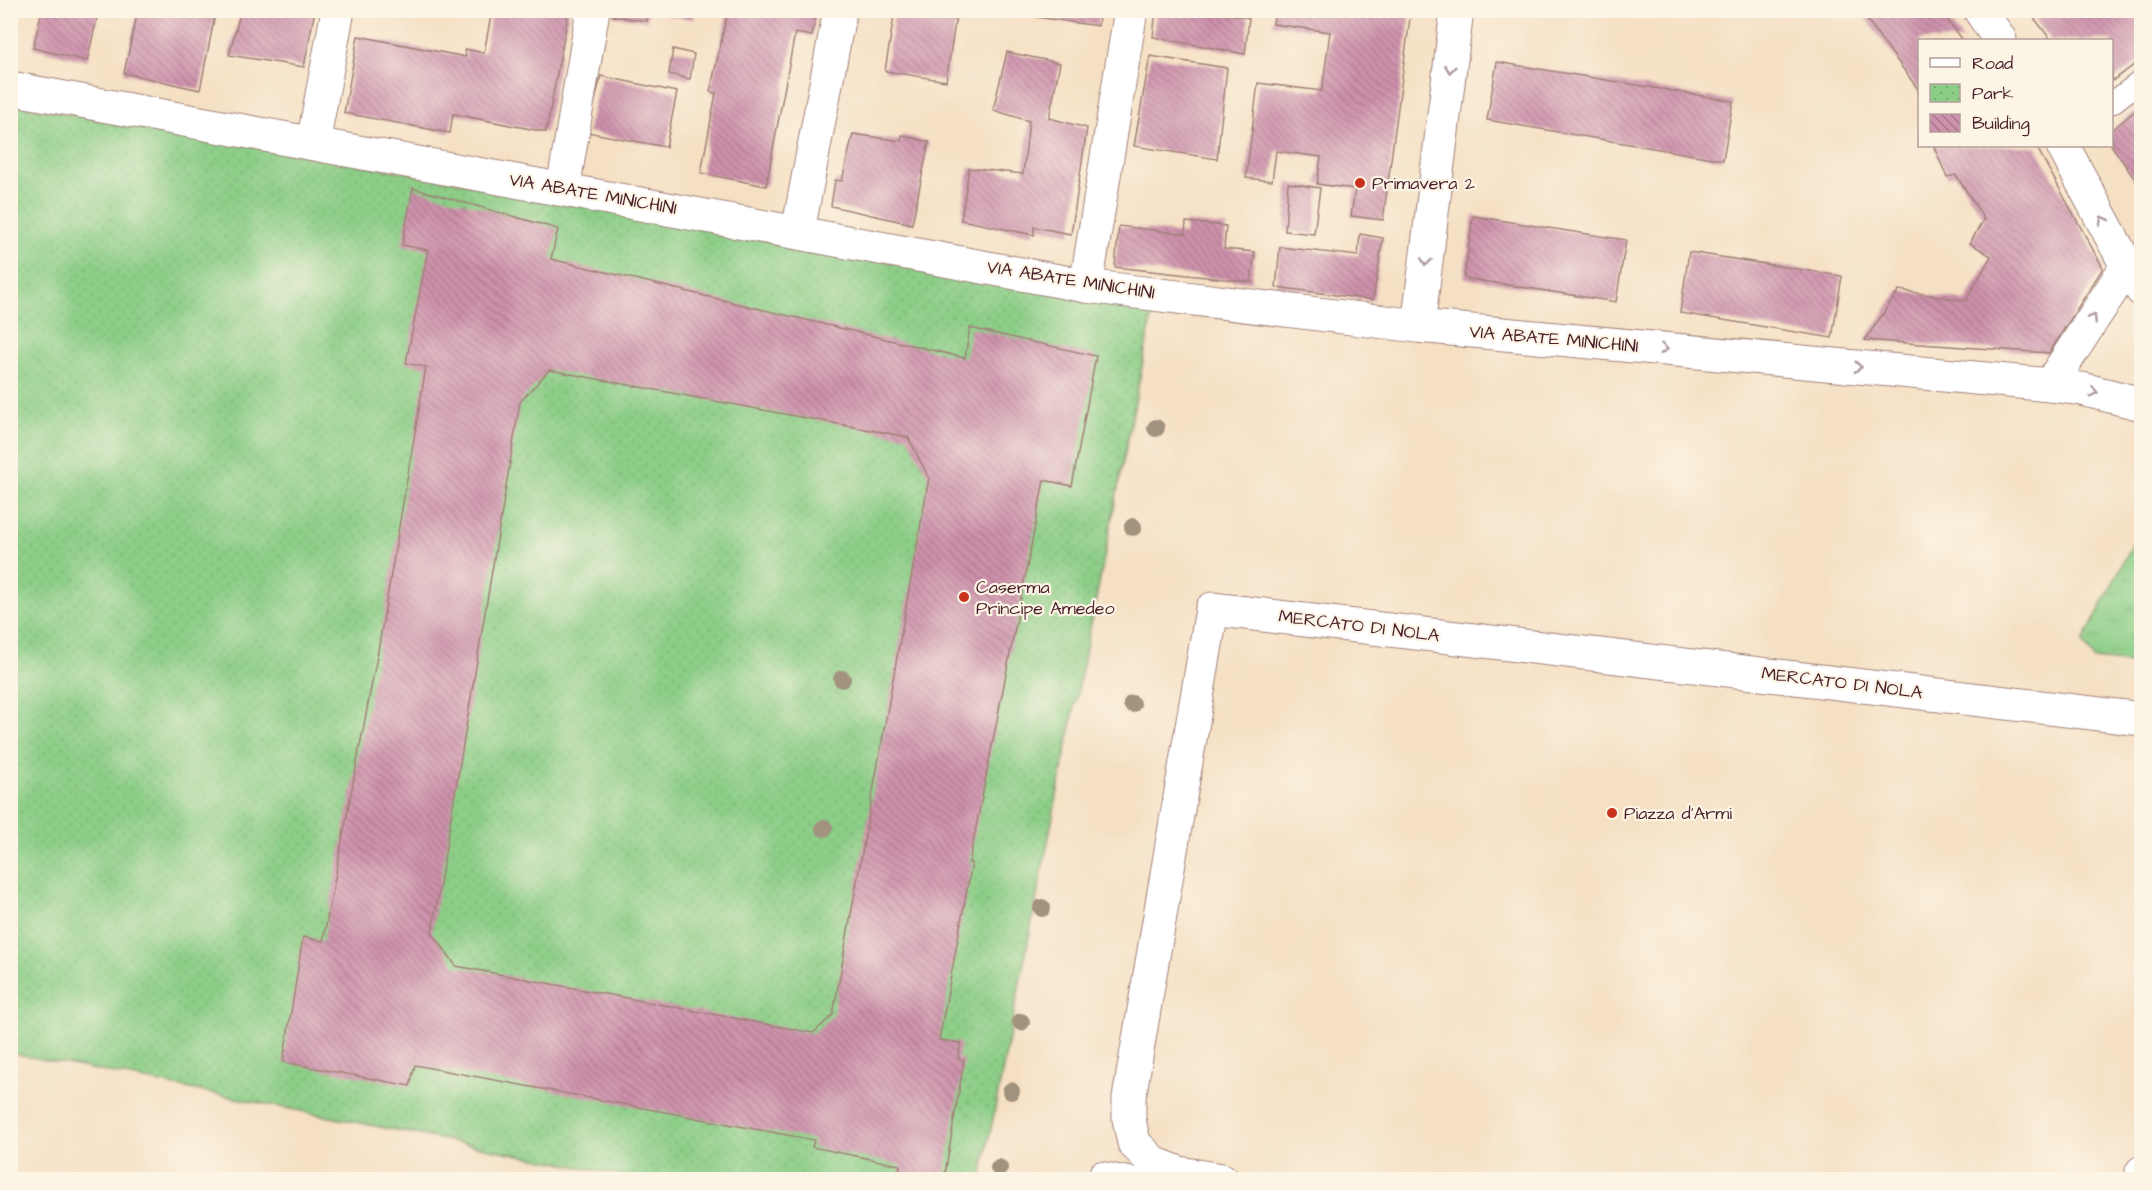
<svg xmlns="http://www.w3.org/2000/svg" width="2152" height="1190" viewBox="0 0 2152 1190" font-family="'Architects Daughter',sans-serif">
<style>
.grass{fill:url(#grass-tufts);stroke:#6b7659;stroke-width:1.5}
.park{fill:url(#park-dots);stroke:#6b7659;stroke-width:1.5}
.building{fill:url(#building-back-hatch);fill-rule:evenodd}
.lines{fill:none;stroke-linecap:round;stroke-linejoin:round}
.lane-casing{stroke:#a08078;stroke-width:23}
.street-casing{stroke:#a08078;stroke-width:35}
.secondary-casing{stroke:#a08078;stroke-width:35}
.lane{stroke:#fff;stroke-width:21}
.street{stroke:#fff;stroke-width:33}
.secondary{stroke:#fff;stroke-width:33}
.tree{fill:#a2937f}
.oneway{stroke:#ae9aa0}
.poi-dot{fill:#c8321e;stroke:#fcf5e5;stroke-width:2}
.labels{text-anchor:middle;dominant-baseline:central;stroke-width:4.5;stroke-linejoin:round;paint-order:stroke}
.poi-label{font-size:18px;fill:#4a1f2b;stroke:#fcf5e5;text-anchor:start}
.street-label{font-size:18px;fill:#4a1f2b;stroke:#fcf5e5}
</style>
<defs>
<pattern id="grass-tufts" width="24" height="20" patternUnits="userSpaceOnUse" patternTransform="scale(1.5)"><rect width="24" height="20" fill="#8cce87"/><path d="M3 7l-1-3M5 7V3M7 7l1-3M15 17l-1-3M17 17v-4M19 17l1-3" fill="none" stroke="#7ab075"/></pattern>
<pattern id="park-dots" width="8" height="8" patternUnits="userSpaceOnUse" patternTransform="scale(1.5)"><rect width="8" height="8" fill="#8cce87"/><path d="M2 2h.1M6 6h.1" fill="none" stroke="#7ab075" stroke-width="1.8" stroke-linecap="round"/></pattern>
<pattern id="building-back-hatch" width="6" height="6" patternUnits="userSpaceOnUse" patternTransform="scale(1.5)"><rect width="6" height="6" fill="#ce91ac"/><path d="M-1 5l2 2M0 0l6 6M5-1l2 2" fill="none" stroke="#a9768c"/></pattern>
</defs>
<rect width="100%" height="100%" fill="#fcf5e5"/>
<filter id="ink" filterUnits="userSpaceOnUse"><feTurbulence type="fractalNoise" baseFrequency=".0167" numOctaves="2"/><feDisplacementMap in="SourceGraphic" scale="12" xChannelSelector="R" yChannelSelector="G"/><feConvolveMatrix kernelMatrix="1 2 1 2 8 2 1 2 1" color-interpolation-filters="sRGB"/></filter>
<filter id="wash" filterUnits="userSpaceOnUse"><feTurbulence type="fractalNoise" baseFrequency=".008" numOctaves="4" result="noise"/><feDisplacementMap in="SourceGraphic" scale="24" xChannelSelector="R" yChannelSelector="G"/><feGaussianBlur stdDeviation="1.35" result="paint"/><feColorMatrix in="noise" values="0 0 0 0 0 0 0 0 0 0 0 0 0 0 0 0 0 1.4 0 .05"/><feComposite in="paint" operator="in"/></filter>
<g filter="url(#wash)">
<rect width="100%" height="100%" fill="#f5e0c4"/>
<!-- grass -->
<path class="grass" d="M2141 528V664L2094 659 2083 642Z"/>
<!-- park -->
<path class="park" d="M10 104 416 174 1153 311 981 1179H640L11 1053Z"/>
<g id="blocks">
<!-- building -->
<g class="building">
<path d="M42 10H99L87 61 33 48Z"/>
<path d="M138 10H216L200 90 124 73Z"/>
<path d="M241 10H315L304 67 229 55Z"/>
<path d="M492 10H569L546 132 453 114 450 133 344 113 358 36 466 57 465 49 484 53Z"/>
<path d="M614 10H648L647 21 613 16Z"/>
<path d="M664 10H694L693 19 664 15Z"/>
<path d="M728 10H817L812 36 795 33 766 186 701 173 716 93 710 92Z"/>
<path d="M895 10H957L946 81 885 71Z"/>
<path d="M1038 10H1100L1098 26 1037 17Z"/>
<path d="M1156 10H1206L1249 18 1245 54 1153 37Z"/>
<path d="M1275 10H1411L1383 220 1351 216 1355 189 1317 184 1321 157 1276 151 1272 181 1246 178 1258 83 1322 91 1330 32 1273 24Z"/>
<path d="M1860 10H1940L1963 40H1920V92Z"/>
<path d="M2028 10H2130L2138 21 2142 18V59L2112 81V40H2051Z"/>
<path d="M673 49 694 54 690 79 669 74Z"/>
<path d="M1007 52 1060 63 1049 118 1087 128 1071 234 1034 227V235L961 220 969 168 1023 174 1029 121 993 110Z"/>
<path d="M1150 56 1227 68 1217 159 1134 146Z"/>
<path d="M1497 62 1733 101 1723 160 1487 120Z"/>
<path d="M601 76 677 92 666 147 587 132Z"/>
<path d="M2142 105V181L2138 184 2112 146V130Z"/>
<path d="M853 134 901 141 902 135 929 142 912 224 831 206 835 180 842 181Z"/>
<path d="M1938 146H2036L2103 268 2049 353 1865 340 1899 290 1966 301 1991 256 1970 243 1984 219 1956 175 1947 177 1934 147Z"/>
<path d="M1288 183 1320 188 1314 234 1285 231Z"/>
<path d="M413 188 558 229 551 259 965 358 970 328 1096 356 1072 486 1044 480 969 863H972L939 1040 961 1043 958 1059 964 1060 944 1180H899L900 1165 812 1147 814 1140 415 1065 410 1086 283 1062 303 937 323 941 378 651 426 367 406 363 428 250 402 245ZM549 370 908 437 929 478 833 1015 813 1033 456 966 432 932 520 402Z"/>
<path d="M1473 216 1626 240 1616 302 1464 278Z"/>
<path d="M1186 222 1226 226 1224 249 1255 252 1251 282 1115 267 1119 226 1185 234Z"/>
<path d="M1360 234 1383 238 1373 300 1276 287 1280 247 1358 256Z"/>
<path d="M1689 252 1842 276 1832 338 1680 313Z"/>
</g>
</g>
</g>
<g filter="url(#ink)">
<use href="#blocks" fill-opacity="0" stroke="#a08078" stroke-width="1.5"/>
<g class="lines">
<!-- lane casing -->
<g class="lane-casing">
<g id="lane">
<path d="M2112 103 2142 80"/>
<path d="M1098 1180 1100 1172 1142 1180"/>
</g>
</g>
<!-- street casing -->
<g class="street-casing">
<g id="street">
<path d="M1980 10 2000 40"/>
<path d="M313 143 338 10"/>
<path d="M2063 146 2127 266 2142 290"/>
<path d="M563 189 593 10"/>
<path d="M798 231 840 10"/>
<path d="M1086 286 1131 10"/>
<path d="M1418 326 1457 10"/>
<path d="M1222 1180 1179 1173 1154 1163 1134 1143 1129 1119V1098L1212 609 2142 719"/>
<path d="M2141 1180 2142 1172"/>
</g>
</g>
<!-- secondary casing -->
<g class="secondary-casing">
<g id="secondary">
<path d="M10 88 1086 286 1418 326 2050 385 2082 389 2142 404"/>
<path d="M2050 385 2127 266"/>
</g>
</g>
<!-- lane -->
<use href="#lane" class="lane"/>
<!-- street -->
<use href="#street" class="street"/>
<!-- secondary -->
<use href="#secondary" class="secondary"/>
</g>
<!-- trees -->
<g class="tree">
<circle cx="1156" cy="428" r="9"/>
<circle cx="1133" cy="527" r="9"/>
<circle cx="842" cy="679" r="9"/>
<circle cx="1132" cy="704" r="9"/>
<circle cx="824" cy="828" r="9"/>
<circle cx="1042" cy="908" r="9"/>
<circle cx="1021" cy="1022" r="9"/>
<circle cx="1011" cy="1091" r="9"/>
<circle cx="999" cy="1168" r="9"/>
</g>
<!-- one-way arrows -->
<defs><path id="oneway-chevron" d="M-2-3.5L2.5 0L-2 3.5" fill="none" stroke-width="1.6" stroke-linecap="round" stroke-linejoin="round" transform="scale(1.5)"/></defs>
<g class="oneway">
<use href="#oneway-chevron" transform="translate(1450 69) rotate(97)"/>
<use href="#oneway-chevron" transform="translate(2103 220) rotate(-118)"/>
<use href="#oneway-chevron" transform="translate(1426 262) rotate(97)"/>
<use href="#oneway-chevron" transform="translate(2093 318) rotate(-57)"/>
<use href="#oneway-chevron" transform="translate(1664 349) rotate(5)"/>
<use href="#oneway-chevron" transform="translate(1858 367) rotate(5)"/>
<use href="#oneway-chevron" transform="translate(2094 392) rotate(12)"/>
</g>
</g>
<!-- markers -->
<g class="poi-dot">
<circle cx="1360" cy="183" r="6"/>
<circle cx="964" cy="597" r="6"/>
<circle cx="1612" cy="813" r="6"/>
</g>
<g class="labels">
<!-- poi labels -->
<g class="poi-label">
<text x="1372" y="183">Primavera 2</text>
<text x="976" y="587">Caserma<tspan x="976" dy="21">Principe Amedeo</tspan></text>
<text x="1624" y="813">Piazza d'Armi</text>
</g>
<!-- street labels -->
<g class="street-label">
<text transform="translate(593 194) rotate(10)">VIA ABATE MINICHINI</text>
<text transform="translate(1071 280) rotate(9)">VIA ABATE MINICHINI</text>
<text transform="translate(1554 339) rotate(5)">VIA ABATE MINICHINI</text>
<text transform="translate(1359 626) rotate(7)">MERCATO DI NOLA</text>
<text transform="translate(1842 683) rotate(7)">MERCATO DI NOLA</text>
</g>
</g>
<!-- margin -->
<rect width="2152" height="1190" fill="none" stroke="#fcf5e5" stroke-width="36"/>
<!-- legend -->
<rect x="1918" y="39" width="195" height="108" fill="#fcf5e5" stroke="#b59f9b" stroke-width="1.5"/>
<rect x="1930" y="58" width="30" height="9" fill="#ffffff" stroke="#b59f9b" stroke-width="1.5"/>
<text x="1972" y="69" font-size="18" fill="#4a1f2b">Road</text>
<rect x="1930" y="84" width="30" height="18" fill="url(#park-dots)" stroke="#b59f9b" stroke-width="1.5"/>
<text x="1972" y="99" font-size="18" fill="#4a1f2b">Park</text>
<rect x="1930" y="114" width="30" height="18" fill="url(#building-back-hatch)" stroke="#b59f9b" stroke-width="1.5"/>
<text x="1972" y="129" font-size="18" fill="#4a1f2b">Building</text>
</svg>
